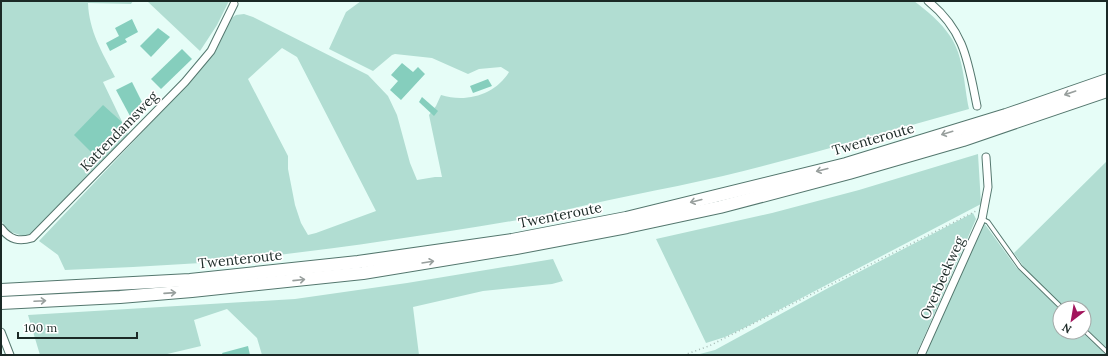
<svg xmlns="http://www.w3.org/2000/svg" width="1108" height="356" viewBox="0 0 1108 356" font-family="Lora,serif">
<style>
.green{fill:#b1ddd2;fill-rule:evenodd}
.building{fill:#85cebd}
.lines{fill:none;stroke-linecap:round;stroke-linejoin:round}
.service-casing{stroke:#54776e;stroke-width:5.5}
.minor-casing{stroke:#54776e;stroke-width:9}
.trunk-casing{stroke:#54776e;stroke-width:14}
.path{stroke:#a5b9b4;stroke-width:1.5;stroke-dasharray:1 3;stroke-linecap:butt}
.service{stroke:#fff;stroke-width:3.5}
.minor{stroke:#fff;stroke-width:7}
.trunk{stroke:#fff;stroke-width:12}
.oneway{stroke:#989f9d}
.labels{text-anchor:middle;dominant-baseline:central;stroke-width:3.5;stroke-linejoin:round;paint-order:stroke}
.street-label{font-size:14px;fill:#1b2926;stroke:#fff}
</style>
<rect width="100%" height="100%" fill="#e6fdf7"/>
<!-- green -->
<g class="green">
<path d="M1 1H133L131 4 88 3C89 31 102 52 115 77L103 82 128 134 34 233 23 236 8 231 1 220Z"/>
<path d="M147 1H229L217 25 200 51Z"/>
<path d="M361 1H914C927 11 941 22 950 36 964 56 964 86 969 109 887 132 806 156 723 176 663 190 601 200 542 216 429 235 315 253 201 263 156 266 110 268 65 270L58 255 39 241 188 84 217 43 230 19 236 15 244 14 253 17 368 75 388 96 397 115 410 163 417 180 435 177H442L429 115 436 106 441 95C466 103 495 95 509 72L501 67 479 69 468 74 432 58 395 54 392 55 373 71 329 49 346 12ZM282 48 297 57 376 211 316 233 308 235 301 223 295 205 288 169V156L248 79Z"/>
<path d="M978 154 981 204 748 326 725 337 706 343 656 239 772 213 859 190Z"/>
<path d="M1107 161V349L1084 326V308H1065L1028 273 1014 253Z"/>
<path d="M973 213 976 219 916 355H696L715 350 830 287Z"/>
<path d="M984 223 1016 267 1060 310V332H1082L1106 355H925Z"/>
<path d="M553 259 563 281 552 284 483 291 413 307 419 355H262L257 338 227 309 194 320 201 346 163 355H40L28 315 295 299 407 283Z"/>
</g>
<!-- building -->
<g class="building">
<path d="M132 19 138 32 125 39 127 42 110 51 106 43 119 36 115 28Z"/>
<path d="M158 28 170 37 151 57 140 46Z"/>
<path d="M182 49 192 59 161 89 151 79Z"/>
<path d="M402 63 413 72 418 67 425 74 401 100 390 90 398 81 391 75Z"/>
<path d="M488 79 492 86 473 93 470 86Z"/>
<path d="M132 82 145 108 130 116 116 90Z"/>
<path d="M422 97 438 111 434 116 419 102Z"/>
<path d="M103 105 123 123 93 154 74 135Z"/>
<path d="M248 346 250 355H223L222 353Z"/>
</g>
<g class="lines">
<!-- service casing -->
<g class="service-casing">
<g id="service">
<path d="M982 219 988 222 1020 267 1062 308"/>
<path d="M1084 330 1107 352"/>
</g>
</g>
<!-- minor casing -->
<g class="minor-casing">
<g id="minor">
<path d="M928 1C965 31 968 62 977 106"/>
<path d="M1 228C10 240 19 242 32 238L185 82 211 51 234 4"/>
<path d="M1 332 10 355"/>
<path d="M921 355 982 219 988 187 986 157"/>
</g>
</g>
<!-- trunk casing -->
<g class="trunk-casing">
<g id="trunk">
<path d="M1 290 190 280 358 262 512 240 626 218 846 164 1006 115 1107 80"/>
<path d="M1 303 120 297 192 291 363 273 516 248 627 227 720 207 849 173 963 140 1107 91"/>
</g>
</g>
<!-- path -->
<path class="path" d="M684 355 709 346 976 211"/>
<!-- service -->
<use href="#service" class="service"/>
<!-- minor -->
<use href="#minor" class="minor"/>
<!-- trunk -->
<use href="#trunk" class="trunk"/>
</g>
<!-- one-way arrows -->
<defs><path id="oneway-shaft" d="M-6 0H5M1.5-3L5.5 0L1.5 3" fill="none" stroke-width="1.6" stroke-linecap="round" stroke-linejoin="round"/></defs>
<g class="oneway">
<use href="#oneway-shaft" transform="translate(1070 93) rotate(161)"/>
<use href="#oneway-shaft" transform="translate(947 133) rotate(163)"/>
<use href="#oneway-shaft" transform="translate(822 170) rotate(166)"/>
<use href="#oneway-shaft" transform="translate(696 201) rotate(166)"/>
<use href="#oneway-shaft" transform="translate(428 262) rotate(-9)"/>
<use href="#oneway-shaft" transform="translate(299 280) rotate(-6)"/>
<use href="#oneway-shaft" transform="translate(170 293) rotate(-4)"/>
<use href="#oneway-shaft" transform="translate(40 301) rotate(-3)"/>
</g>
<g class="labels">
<!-- street labels -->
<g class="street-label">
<text transform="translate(119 131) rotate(-46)">Kattendamsweg</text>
<text transform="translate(873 139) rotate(-16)">Twenteroute</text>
<text transform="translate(560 215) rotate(-11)">Twenteroute</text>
<text transform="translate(240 259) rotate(-6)">Twenteroute</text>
<text transform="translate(942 278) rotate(-66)">Overbeekweg</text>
</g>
</g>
<!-- border -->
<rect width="1108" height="356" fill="none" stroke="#1b2926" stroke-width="4"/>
<!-- north arrow -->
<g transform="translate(1072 320) rotate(211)"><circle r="19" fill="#ffffff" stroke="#a4a9a8"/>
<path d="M0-3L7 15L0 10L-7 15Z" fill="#a2155c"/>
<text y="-6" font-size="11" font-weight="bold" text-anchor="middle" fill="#1b2926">N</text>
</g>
<!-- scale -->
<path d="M18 332v6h119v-6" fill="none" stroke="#1b2926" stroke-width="2"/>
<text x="24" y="332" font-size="12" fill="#1b2926" stroke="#ffffff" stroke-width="3" paint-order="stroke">100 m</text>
</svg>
